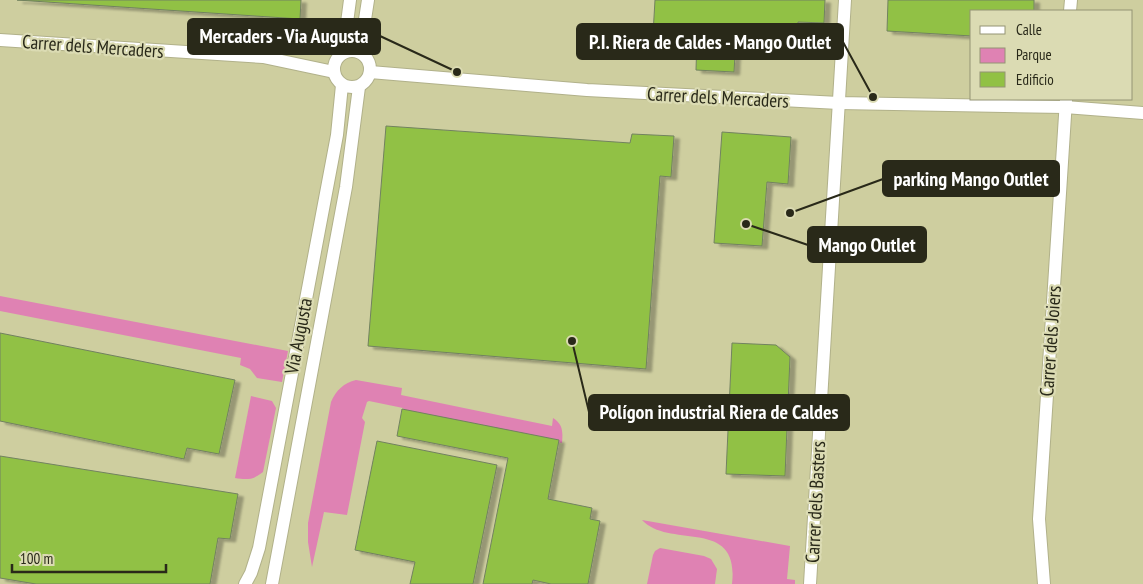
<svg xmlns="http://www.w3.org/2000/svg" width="1143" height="584" viewBox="0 0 1143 584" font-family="'PT Sans Narrow',sans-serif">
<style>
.built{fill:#cece9f;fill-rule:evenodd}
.green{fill:#df82b3}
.building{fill:#91c144;stroke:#728260;filter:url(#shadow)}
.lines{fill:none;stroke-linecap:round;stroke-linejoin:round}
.minor-casing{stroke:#b1b18a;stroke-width:14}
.minor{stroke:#fff;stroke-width:12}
.labels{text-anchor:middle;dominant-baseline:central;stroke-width:4.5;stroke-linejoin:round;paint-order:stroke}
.street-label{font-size:19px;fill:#292919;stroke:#dbdbb3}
.leader{fill:none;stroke:#292919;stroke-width:2}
.callout-dot{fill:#292919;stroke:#dbdbb3;stroke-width:2}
.callout{fill:#292919;stroke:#292919;stroke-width:2}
.callout-label{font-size:20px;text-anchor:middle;font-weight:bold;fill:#fff}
</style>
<defs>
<filter id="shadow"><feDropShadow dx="5.5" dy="3" stdDeviation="1" flood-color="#0004"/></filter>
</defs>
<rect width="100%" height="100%" fill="#dbdbb3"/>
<!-- built -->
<path class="built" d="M0 0H1143V584H0ZM972 11H1132V99H972Z"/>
<!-- green -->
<g class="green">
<path d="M0 296 288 351 282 382 257 378 250 369 240 365 241 358 0 311Z"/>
<path d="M356 380 402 388 401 395 552 426 553 418C563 424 563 432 562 443L406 413 403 408 369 401 367 402 362 418 365 422 347 515 324 512 312 567 308 542V523L331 402C336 390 344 383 356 380Z"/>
<path d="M251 396 272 401 276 408 263 472C253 480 247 480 235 478Z"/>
<path d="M642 520 790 546 787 579 795 580V584H732C740 516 670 550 642 520Z"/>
<path d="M660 548 704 556 711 559 717 569 715 584H647L653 555 655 551Z"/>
</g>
<!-- building -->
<g class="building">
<path d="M17 0H301L300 19Z"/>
<path d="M655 0H825L824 23 798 22 797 42 736 38 734 72 696 70 697 37 653 34Z"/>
<path d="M888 0H1034V11H972V36L887 31Z"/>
<path d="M386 126 630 143 632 134 674 136 671 177 660 176 646 369 368 346Z"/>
<path d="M722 132 791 137 788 184 767 182 762 246 714 243Z"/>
<path d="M0 333 235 380 219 454 187 448 184 459 0 421Z"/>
<path d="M732 343 776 345 790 357 785 476 726 474Z"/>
<path d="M402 409 559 440 548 499 592 508 590 519 600 521 588 584H551L533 580 532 584H483L508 458 397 436Z"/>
<path d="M377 441 497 465 473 584H410L415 562 355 550Z"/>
<path d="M0 456 238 494 230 539 218 538 210 584H36L0 578Z"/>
</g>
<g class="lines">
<!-- minor casing -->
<g class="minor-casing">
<g id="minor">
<path d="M1070 11 1071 0"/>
<path d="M0 40 263 57 334 72"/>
<circle cx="352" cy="69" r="18"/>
<path d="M360 52 368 0"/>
<path d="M343 53 350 0"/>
<path d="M370 72 587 90 839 103 1065 107 1143 113"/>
<path d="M245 584 251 573 259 548 337 135 342 85"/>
<path d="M272 584 346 187 359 87"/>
<path d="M810 584 845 0"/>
<path d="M1044 584 1039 519 1066 100"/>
</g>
</g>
<!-- minor -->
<use href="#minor" class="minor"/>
</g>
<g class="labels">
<!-- street labels -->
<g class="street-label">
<text transform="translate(93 46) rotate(4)">Carrer dels Mercaders</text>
<text transform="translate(718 97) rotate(3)">Carrer dels Mercaders</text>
<text transform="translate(298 336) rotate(-79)">Via Augusta</text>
<text transform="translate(1050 341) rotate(-86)">Carrer dels Joiers</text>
<text transform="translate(815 502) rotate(-87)">Carrer dels Basters</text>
</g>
</g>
<!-- callouts -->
<path class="leader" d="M457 72L380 36M873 97L843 42M790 213L883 179M746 224L808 245M572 341L589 412"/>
<g class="callout-dot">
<circle cx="457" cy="72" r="5"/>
<circle cx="873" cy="97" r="5"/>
<circle cx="790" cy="213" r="5"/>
<circle cx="746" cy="224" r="5"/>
<circle cx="572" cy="341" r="5"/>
</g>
<g class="callout">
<rect x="188" y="19" width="192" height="35" rx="5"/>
<rect x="577" y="24" width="266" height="35" rx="5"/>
<rect x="883" y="161" width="176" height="35" rx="5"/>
<rect x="808" y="227" width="118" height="35" rx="5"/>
<rect x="589" y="395" width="260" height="35" rx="5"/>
</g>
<g class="callout-label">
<text x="284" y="43">Mercaders - Via Augusta</text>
<text x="710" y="49">P.I. Riera de Caldes - Mango Outlet</text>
<text x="971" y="186">parking Mango Outlet</text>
<text x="867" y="252">Mango Outlet</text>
<text x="719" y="419">Polígon industrial Riera de Caldes</text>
</g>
<!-- legend -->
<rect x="970" y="10" width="162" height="90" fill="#dbdbb3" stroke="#949475"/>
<rect x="980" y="26" width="25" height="8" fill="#ffffff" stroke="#949475"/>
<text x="1016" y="35" font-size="15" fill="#292919">Calle</text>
<rect x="980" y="48" width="25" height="15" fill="#df82b3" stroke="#949475"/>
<text x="1016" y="60" font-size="15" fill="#292919">Parque</text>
<rect x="980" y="72" width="25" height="15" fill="#91c144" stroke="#949475"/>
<text x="1016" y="85" font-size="15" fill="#292919">Edificio</text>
<!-- scale -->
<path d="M12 564v8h154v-8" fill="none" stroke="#292919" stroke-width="2.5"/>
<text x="20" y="564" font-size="15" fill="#292919" stroke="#dbdbb3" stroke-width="4" paint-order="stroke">100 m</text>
</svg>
